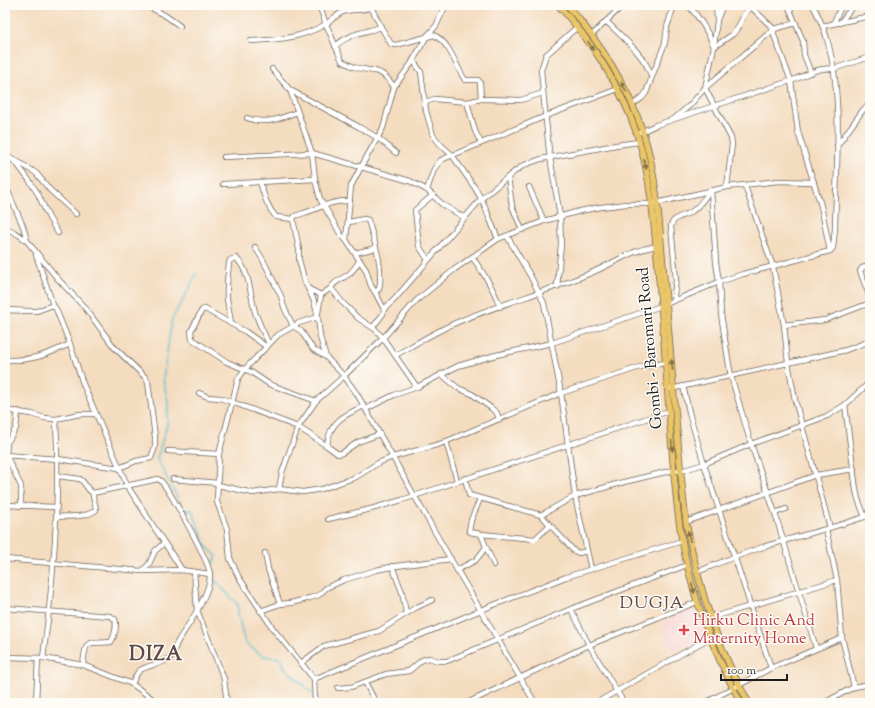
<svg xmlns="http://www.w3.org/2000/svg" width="875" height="708" viewBox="0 0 875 708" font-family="'Sorts Mill Goudy',serif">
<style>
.built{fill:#f7d0cf}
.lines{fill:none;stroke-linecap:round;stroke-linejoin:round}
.stream{stroke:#52bdcd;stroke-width:1.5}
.minor-casing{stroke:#685f55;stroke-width:6}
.major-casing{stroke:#685f55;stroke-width:7}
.minor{stroke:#fff;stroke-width:4.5}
.major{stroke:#ebc669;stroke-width:5.5}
.oneway{fill:#847142}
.health-dot{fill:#e0444e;stroke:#fdfcf7;stroke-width:1.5}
.labels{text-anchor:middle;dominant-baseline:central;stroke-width:3;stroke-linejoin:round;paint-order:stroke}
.street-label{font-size:16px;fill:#1c1c1c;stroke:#fdfcf7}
.health-label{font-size:16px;fill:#be3a42;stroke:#fdfcf7;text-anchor:start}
.neighbourhood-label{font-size:17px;letter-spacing:1px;fill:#5e4945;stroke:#fdfcf7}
.district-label{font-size:20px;font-weight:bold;letter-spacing:1px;fill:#5e4945;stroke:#fdfcf7}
</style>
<rect width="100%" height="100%" fill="#fdfcf7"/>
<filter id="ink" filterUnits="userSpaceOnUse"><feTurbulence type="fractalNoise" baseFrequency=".025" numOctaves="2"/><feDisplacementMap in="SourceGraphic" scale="8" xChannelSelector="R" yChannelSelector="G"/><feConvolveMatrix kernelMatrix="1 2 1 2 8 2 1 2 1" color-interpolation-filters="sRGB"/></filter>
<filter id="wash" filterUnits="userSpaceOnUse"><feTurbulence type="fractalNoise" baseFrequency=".012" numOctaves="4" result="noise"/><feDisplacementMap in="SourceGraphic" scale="16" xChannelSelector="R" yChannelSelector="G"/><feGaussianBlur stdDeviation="0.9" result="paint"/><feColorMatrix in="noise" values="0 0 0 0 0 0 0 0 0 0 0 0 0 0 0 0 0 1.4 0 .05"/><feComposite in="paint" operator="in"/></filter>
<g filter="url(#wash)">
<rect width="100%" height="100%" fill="#f4dcbf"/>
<!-- built -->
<path class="built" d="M696 607 707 637 673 652 661 622Z"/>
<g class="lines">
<!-- stream -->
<g class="stream">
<path d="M196 274 189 289 172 319 163 379 168 402 167 425 157 459 184 510H192L206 546 217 556 212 565 211 572"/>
<path d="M211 576 238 605V614L245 643 263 656 281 658 285 668 313 694"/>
<path d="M316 697 322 703"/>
</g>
</g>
</g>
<g filter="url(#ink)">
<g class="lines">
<!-- minor casing -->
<g class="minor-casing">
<g id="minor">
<path d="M146 5 166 16 180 26"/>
<path d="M319 5 326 24 342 61C346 63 350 65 354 67 374 73 380 66 394 87"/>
<path d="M370 5 381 27 391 44 396 45 434 35C451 44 455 65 465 80H478L480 82 481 99 521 100 543 93"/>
<path d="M688 5C700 18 708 31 714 47L733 34 737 29 745 13 753 5"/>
<path d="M716 5 717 19"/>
<path d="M723 5 717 20 714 47 705 88 731 138 732 144 727 187"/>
<path d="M749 5 774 29V35L791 81 798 132 821 206 830 251"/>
<path d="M788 5 803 41 804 55 811 73"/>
<path d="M606 21C621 36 646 56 651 76"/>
<path d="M840 23 853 6"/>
<path d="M833 24 842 5"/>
<path d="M823 26 870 16"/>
<path d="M592 35 623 5"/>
<path d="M251 41C278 40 302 38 326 24 332 20 336 15 343 12 354 8 366 12 376 5"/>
<path d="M335 46C351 33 362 33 381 27"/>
<path d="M413 60 421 72 426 111 433 135 440 144 452 155 475 188 483 202 498 239"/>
<path d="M272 69 290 90 359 127 378 138 396 153"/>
<path d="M290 90 312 153 315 179 320 199 341 235 346 240"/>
<path d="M425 102 435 99 467 102 481 99"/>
<path d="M467 102 475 131 481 143"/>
<path d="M632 105 642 98 646 93 653 74 665 43 667 27 674 5"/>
<path d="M247 118C264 125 280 119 297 112"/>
<path d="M675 118 690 105 705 88 774 29 796 23"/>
<path d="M641 132 656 125C701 110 745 96 790 81 804 77 818 66 833 69L870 57"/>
<path d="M837 146 863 110 870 104"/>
<path d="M5 153 17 164 29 180 38 194 49 218 58 233"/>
<path d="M224 157 312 153 410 181 427 190 443 205 465 218"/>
<path d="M15 160 36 173 50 190 76 214"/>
<path d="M508 177 512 206 522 230"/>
<path d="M5 181 6 187 23 226 27 241"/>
<path d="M260 182C264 195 267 207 276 217L293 219"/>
<path d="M223 184 315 179"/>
<path d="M745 186 773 267 784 325 788 363 795 400 830 528"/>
<path d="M529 187 544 221"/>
<path d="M427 190 434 169 441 160 546 116 618 89"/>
<path d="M711 190 716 262 719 282 721 314 728 359 731 376 751 444 775 513 786 509"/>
<path d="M349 222 364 219 368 220C374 240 384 268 379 289L375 292 384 309 394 300 481 199 514 172 524 165 541 159 616 145 639 142"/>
<path d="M5 227 19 235 27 241 58 279 86 309 114 347 145 377 148 382 155 437V447L151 458 136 461 119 468 58 459 5 455"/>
<path d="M507 236 531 277 544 303 561 393 575 496 591 569"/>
<path d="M255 247 262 258 281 296 284 307 293 326 301 331 313 349 326 357"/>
<path d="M355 253 376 248"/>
<path d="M36 255 53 305 56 309 70 344 83 384 128 487 182 570"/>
<path d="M472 257C483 272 494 289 500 307"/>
<path d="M428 260 419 246 415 210 433 195"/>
<path d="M870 265 862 268 860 271 870 298"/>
<path d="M557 287 561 244 560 216 549 151 541 70 546 55 577 27"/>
<path d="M331 288C335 280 343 279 349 274 354 270 357 264 360 260"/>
<path d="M309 289 321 295"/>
<path d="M375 292 371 286 366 270 346 240 351 186 361 167 383 128 394 87 411 64 427 36 436 26 446 5"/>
<path d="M675 300 674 295 676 280 671 226C673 217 684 216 691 212 699 207 705 197 711 190"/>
<path d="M5 310 29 311H37L53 305"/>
<path d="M318 313 321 295 331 288 342 302 358 318 375 329 383 338 417 387"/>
<path d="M231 324C230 315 228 307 227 298 226 287 228 274 229 263L230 260 236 258C250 271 250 294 255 312 259 323 264 334 269 344"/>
<path d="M784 325 825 320 870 303"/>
<path d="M373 327 383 314 384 309"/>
<path d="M267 347 246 332 205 309 202 310 191 331 192 339 227 362 251 372 269 384 316 401"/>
<path d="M396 355C417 343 438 330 460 321 501 304 545 292 586 275 610 266 633 248 659 246"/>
<path d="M5 360C32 361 46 355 70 344"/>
<path d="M441 374 458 388 472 394 491 408 497 413 499 419"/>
<path d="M867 384 870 393"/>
<path d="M683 386 690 416 704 464 771 668"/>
<path d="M671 389 824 355 846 350 870 341"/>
<path d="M199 393 208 397 220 398 232 402 298 427 327 446C329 422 344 415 364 406"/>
<path d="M845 405 856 490 858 499 865 517"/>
<path d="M366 409 394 395 417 387 458 366 496 355 552 343 661 306 719 282 743 274 830 251 833 248 835 229C836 168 844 97 827 39 824 27 818 16 813 5"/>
<path d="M5 410 32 414 44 418 56 419 80 414H95"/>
<path d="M18 411 16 428 7 443 6 455 21 486V506"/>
<path d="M446 441 457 481"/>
<path d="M327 446 338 454 342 453 358 442 380 434"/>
<path d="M168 451 219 454"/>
<path d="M58 476 80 479C86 483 87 491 93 493L158 479 161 481C171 493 210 562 210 575 210 595 188 625 178 641 175 645 175 651 172 655 165 665 148 664 139 671 136 674 134 680 132 684"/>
<path d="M465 478 469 495 541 515 574 551 579 553 587 551"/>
<path d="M173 479 218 483"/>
<path d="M218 485 253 493 279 489 303 492 322 489 356 477 378 463 393 457 440 444 561 393 640 367 665 363"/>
<path d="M279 489 282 473 298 427 316 401 344 376 326 357 320 337 318 317 314 301 305 282 299 260V249L293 219 295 216C300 214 305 213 310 211 324 206 334 200 350 201"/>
<path d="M5 505 56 507"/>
<path d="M775 513 816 648"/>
<path d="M541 515 575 496 624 482 674 470 681 471 704 464 751 444 827 416 845 405 870 382"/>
<path d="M56 517C68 516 86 518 96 510 96 504 92 499 93 493"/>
<path d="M328 519 371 509 402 500 669 411"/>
<path d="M686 522 816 475 854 469"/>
<path d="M826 529 837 580 842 638 854 687"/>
<path d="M481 534 535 539 550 525"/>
<path d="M5 540 7 505"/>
<path d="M486 547 494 565"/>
<path d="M265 553 268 569 280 604"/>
<path d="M5 559 142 571 149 564 155 551 164 543"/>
<path d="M392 566 402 592 406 613"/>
<path d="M457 570 476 560 486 547 481 534 470 532 469 531 471 520 480 499"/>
<path d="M142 571 182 570 210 574"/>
<path d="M194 572 197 610 224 679 227 703"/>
<path d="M697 572C718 563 739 555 760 548 797 536 834 528 870 515"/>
<path d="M5 608 110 616 115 619C117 625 115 636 111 642 87 645 86 636 83 665"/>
<path d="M571 609 589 645 624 703"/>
<path d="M260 611 280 604 291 603 310 598 319 595 326 588 344 580 376 570 396 566 451 559"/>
<path d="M710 618 837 580"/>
<path d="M5 657 43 658 83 665 132 684 154 700 162 703"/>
<path d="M43 658C54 579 60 498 56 419"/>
<path d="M301 663 324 646 379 631 415 608 432 600"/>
<path d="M314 679 491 606 566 577 682 541"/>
<path d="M365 682 376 703"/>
<path d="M338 688 351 687 386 674 409 671 422 660 429 658 438 661H447L571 609 687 565"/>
<path d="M36 703 38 658"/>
<path d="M315 703 314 679 274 630 238 576 230 558 227 529 217 502 219 454 238 379 245 369 278 335 299 323 318 317"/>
<path d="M467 703 589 645 697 602"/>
<path d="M535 703 440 541 357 394 344 376 383 338 417 300 455 269 498 239 544 221 580 211 601 207 627 204H652L727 187 778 181 814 182"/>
<path d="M596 703 711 637"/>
<path d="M705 703 771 668 842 638"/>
<path d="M824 703 854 687 870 684"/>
</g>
</g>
<!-- major casing -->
<g class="major-casing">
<g id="major">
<path d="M558 5C592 41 621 87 637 134 651 177 654 223 658 268 663 325 667 381 671 438 674 472 676 507 682 540 692 597 714 653 741 703"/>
<path d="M567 5C600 42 627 85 643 132 657 175 659 221 663 266 671 351 676 437 686 522 698 585 716 647 749 703"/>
</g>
</g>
<!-- minor -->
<use href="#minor" class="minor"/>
<!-- major -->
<use href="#major" class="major"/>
</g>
<!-- one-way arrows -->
<defs><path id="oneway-solid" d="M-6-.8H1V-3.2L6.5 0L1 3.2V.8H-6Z"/></defs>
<g class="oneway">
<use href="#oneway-solid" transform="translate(591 46) rotate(56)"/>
<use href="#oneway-solid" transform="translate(624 87) rotate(-118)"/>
<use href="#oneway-solid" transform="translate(645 164) rotate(75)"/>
<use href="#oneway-solid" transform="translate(672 365) rotate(-95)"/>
<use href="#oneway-solid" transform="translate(672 446) rotate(85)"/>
<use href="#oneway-solid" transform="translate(689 536) rotate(-101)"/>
<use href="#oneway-solid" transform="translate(693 588) rotate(75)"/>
</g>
</g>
<!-- markers -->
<path class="health-dot" d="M682 624h4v4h4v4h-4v4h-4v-4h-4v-4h4z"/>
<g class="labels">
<!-- street labels -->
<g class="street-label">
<text transform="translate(651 348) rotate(-95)">Gombi - Baromari Road</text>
</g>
<!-- health labels -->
<g class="health-label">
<text x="693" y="621">Hirku Clinic And<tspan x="693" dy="18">Maternity Home</tspan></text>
</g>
<!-- neighbourhood labels -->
<g class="neighbourhood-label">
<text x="652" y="604">DUGJA</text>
</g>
<!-- district labels -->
<g class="district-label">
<text x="156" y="655">DIZA</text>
</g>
</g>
<!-- margin -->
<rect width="875" height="708" fill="none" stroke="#fdfcf7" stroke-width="20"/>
<!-- scale -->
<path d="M721 674v6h66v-6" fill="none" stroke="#1c1c1c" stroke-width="2"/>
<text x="727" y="674" font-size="12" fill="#1c1c1c" stroke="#fdfcf7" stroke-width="3" paint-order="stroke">100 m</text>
</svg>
